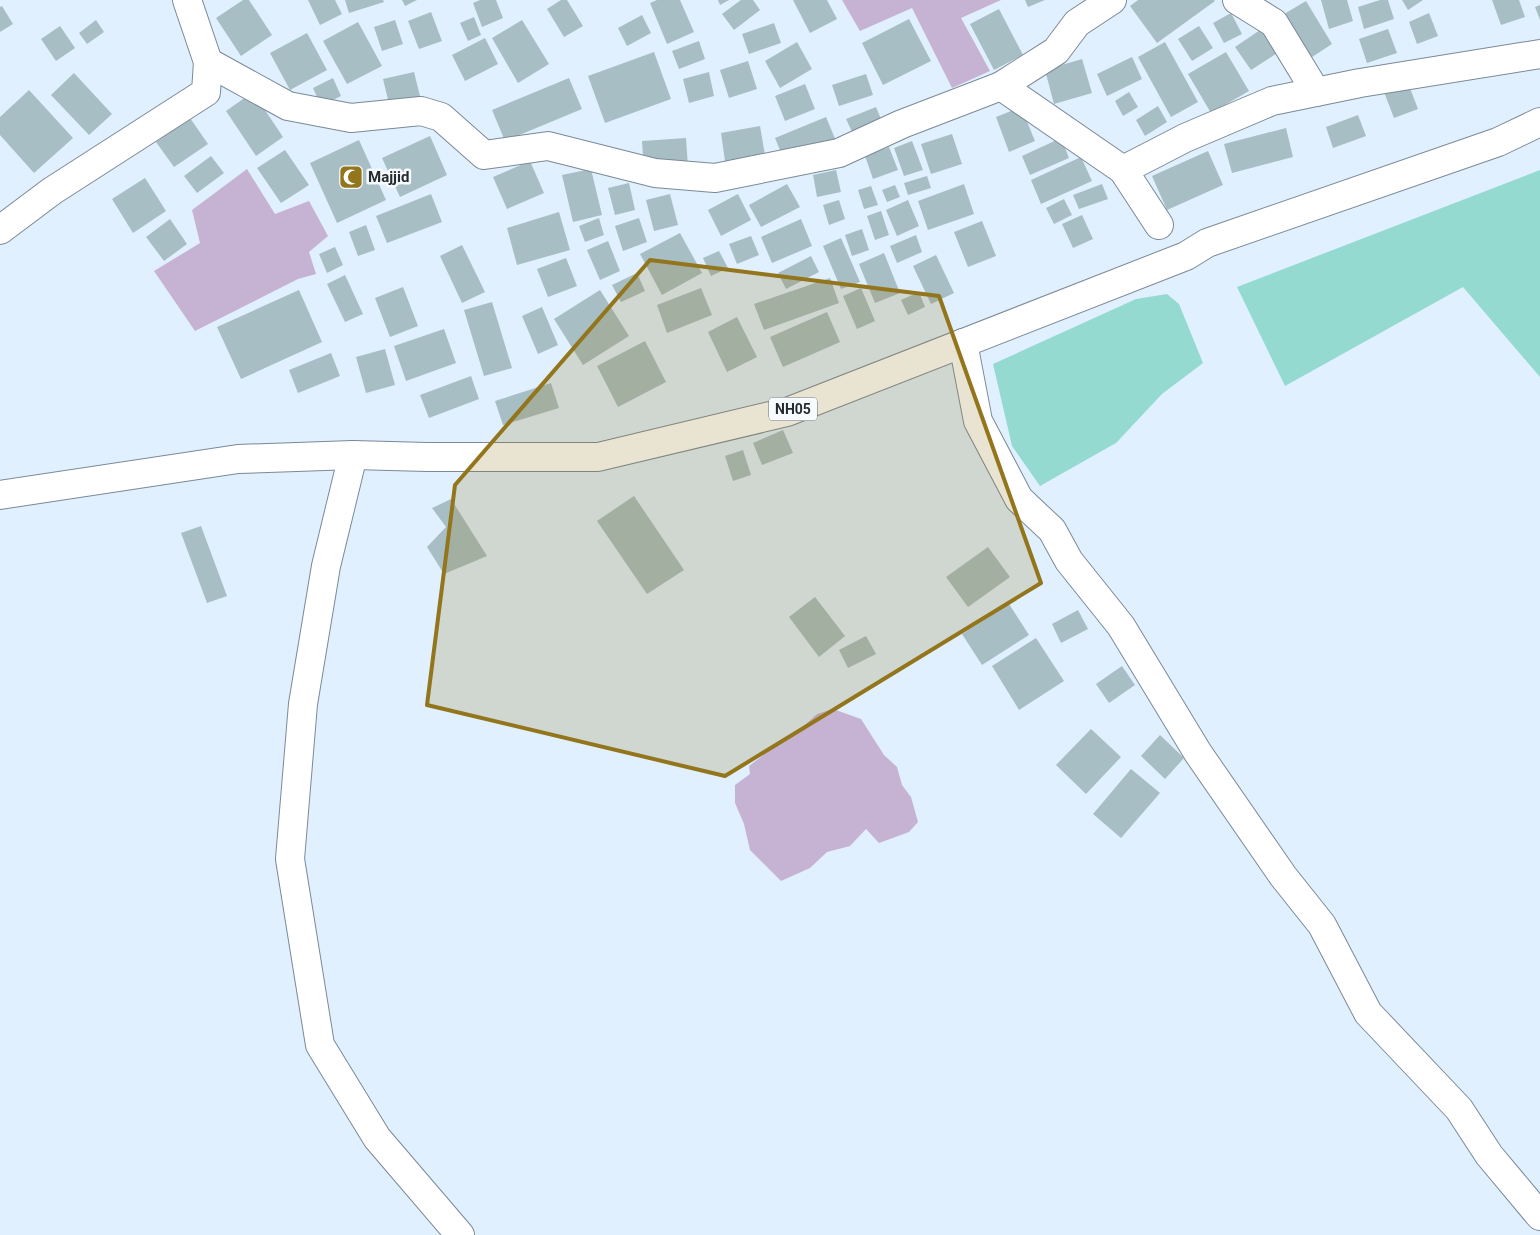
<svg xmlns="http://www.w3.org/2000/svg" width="1540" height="1235" viewBox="0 0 1540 1235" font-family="Roboto,sans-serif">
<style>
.green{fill:#c6b3d3}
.water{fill:#95dad0}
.building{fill:#a7bec4}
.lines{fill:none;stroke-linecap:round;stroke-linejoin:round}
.minor-casing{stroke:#7b8997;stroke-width:30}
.primary-casing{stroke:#7b8997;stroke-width:30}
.minor{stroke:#fff;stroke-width:28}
.primary{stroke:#fff;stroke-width:28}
.marked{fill:#93751b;fill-opacity:0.2;stroke:#93751b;stroke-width:4;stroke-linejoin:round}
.labels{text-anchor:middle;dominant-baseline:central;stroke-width:5;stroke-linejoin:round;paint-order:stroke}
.shield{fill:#f8fbfe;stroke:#64696e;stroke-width:1}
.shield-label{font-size:14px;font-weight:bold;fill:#252b31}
.poi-label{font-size:15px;font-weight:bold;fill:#252b31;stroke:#f8fbfe;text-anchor:start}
</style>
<rect width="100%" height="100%" fill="#e0f0ff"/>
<!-- green -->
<g class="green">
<path d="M842 0H1001L961 18 990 71 952 88 912 8 860 31Z"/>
<path d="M247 169 275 214 309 201 328 236 309 252 316 274 298 279 195 331 154 271 200 243 192 210Z"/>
<path d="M833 709 861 719 884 755 897 767 902 785 911 797 918 822 909 832 879 843 866 829 850 846 827 852 810 868 781 881 750 850 744 824 735 803V785L750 774 749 766 783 740 794 735 817 714Z"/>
</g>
<!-- water -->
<g class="water">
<path d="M1540 170V377L1463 287 1285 386 1237 287Z"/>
<path d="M1167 294 1179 304 1203 363 1162 394 1116 443 1040 486 1012 446 993 364 1136 299Z"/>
</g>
<!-- building -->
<g class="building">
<path d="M243 0H249L272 35 241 56 216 18Z"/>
<path d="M308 0H335L342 14 320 25Z"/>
<path d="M345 0H383L384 2 349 13Z"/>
<path d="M402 0H417L405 6Z"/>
<path d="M480 0H496L503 18 482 27 473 3Z"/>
<path d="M561 0H567L583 26 564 37 547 9Z"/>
<path d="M657 0H680L694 32 667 44 650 3Z"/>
<path d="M718 0H729L720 5Z"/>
<path d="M741 0H753L760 10 734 30 722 14Z"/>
<path d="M793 0H827L837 19 810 33Z"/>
<path d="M1025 0H1045L1028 7Z"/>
<path d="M1138 0H1214L1215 1 1157 43 1130 6Z"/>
<path d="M1321 0H1347L1353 21 1329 29Z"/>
<path d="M1380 0H1388L1394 19 1364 29 1358 7Z"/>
<path d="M1402 0H1423L1408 10Z"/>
<path d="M1492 0H1519L1525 17 1501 25Z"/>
<path d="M1306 1 1332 44 1306 61 1279 17Z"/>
<path d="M1540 5V20L1535 7Z"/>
<path d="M2 6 13 24 0 32V7Z"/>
<path d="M999 9 1023 55 994 70 970 24Z"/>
<path d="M431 12 442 41 419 49 408 21Z"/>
<path d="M1231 13 1242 34 1224 43 1213 23Z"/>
<path d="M1429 13 1438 36 1417 44 1409 22Z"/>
<path d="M642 15 651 33 627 46 618 28Z"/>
<path d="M474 17 481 35 468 41 460 23Z"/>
<path d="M909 19 931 61 883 85 862 43Z"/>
<path d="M96 20 104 32 87 44 79 33Z"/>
<path d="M395 20 403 44 382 51 374 27Z"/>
<path d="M522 20 549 64 518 83 492 38Z"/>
<path d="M358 22 382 66 347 84 323 41Z"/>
<path d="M774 23 781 43 749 54 742 34Z"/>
<path d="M60 26 75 48 56 61 41 39Z"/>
<path d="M1199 26 1213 48 1192 61 1178 39Z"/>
<path d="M1266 26 1282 50 1251 70 1235 47Z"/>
<path d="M1388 29 1397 53 1367 63 1359 39Z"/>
<path d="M307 33 327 70 290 90 270 53Z"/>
<path d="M485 38 498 64 465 81 452 55Z"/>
<path d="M699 41 705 59 679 69 672 51Z"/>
<path d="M797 42 812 69 780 88 765 61Z"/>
<path d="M1165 42 1198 102 1171 117 1138 57Z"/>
<path d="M654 52 671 99 605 123 588 76Z"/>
<path d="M1226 52 1249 91 1211 113 1188 74Z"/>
<path d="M1132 57 1142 79 1107 96 1097 74Z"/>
<path d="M1082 59 1092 93 1054 104 1045 70Z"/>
<path d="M748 61 757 89 729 98 720 70Z"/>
<path d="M414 72 421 100 390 108 383 79Z"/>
<path d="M709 72 714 96 689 103 683 79Z"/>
<path d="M74 73 112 114 89 135 51 95Z"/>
<path d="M866 74 873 95 839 106 832 85Z"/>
<path d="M333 78 341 96 321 106 313 88Z"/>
<path d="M569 78 582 109 505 141 492 110Z"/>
<path d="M1408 83 1418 109 1394 118 1384 92Z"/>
<path d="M805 84 815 109 785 121 775 96Z"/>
<path d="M29 90 73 138 34 173 0 135V117Z"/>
<path d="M253 92 283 137 256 156 226 111Z"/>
<path d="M1129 92 1138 107 1123 116 1115 101Z"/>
<path d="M1158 106 1167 122 1145 136 1136 120Z"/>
<path d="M876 107 884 126 855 138 846 119Z"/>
<path d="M1021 107 1035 141 1009 152 996 117Z"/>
<path d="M1358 115 1366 136 1333 148 1326 127Z"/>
<path d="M826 117 836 141 785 162 775 138Z"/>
<path d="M190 118 208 144 174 167 156 142Z"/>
<path d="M760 126 766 161 726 168 721 133Z"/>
<path d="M1286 128 1293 157 1232 173 1224 144Z"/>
<path d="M952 134 962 164 931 174 921 144Z"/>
<path d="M430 136 447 175 400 197 382 158Z"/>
<path d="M686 138 688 167 644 170 642 141Z"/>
<path d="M1061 138 1069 158 1030 175 1022 156Z"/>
<path d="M359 140 386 200 337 223 310 163Z"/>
<path d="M912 141 923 170 904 176 894 148Z"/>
<path d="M889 147 898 170 873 179 865 156Z"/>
<path d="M285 150 309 185 281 203 257 168Z"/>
<path d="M1208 151 1223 185 1167 210 1152 176Z"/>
<path d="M211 156 224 173 197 193 184 176Z"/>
<path d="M1081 157 1092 181 1041 204 1031 180Z"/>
<path d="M530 161 544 193 507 209 493 177Z"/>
<path d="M591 169 602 215 573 222 562 175Z"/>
<path d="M836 170 841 192 817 197 813 175Z"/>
<path d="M927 176 931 188 908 195 904 183Z"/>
<path d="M145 178 166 211 133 233 112 199Z"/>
<path d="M629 183 635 210 615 215 608 188Z"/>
<path d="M787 184 800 207 761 227 749 205Z"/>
<path d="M964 184 974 214 928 230 918 201Z"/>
<path d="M1102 184 1108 199 1079 209 1073 195Z"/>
<path d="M895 185 900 197 887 202 882 190Z"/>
<path d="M871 186 878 205 864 209 858 190Z"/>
<path d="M431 194 442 222 387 243 376 216Z"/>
<path d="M670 194 678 225 654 231 646 200Z"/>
<path d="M738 194 751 220 721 236 708 210Z"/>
<path d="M1064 199 1072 215 1054 224 1046 208Z"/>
<path d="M839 200 845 219 829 225 823 205Z"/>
<path d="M908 200 919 226 897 236 886 210Z"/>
<path d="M881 211 889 235 875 240 867 216Z"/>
<path d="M559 212 570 250 517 265 507 228Z"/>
<path d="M1082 215 1093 239 1073 248 1062 224Z"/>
<path d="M599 218 604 235 585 242 579 226Z"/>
<path d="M639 218 647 242 623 251 615 226Z"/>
<path d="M170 219 187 244 164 261 146 237Z"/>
<path d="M801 219 812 246 772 263 761 237Z"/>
<path d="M982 221 996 256 968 267 954 232Z"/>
<path d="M366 225 375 250 358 256 349 232Z"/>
<path d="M862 229 869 250 852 256 845 235Z"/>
<path d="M680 233 702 273 662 295 640 254Z"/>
<path d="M916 235 922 252 897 263 890 246Z"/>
<path d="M751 236 759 255 737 264 729 244Z"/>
<path d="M841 238 860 282 841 289 823 246Z"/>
<path d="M608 241 620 271 600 280 587 250Z"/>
<path d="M462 245 485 292 462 303 440 256Z"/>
<path d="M335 247 343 265 327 273 319 254Z"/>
<path d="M719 251 728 268 711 276 703 258Z"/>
<path d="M884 253 900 293 875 303 859 264Z"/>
<path d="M936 255 954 293 931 304 913 266Z"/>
<path d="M811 256 819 272 786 289 778 273Z"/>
<path d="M566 258 577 286 548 297 537 269Z"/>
<path d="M637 273 645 291 621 302 612 285Z"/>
<path d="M345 275 363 314 345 322 327 284Z"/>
<path d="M830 278 839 303 764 330 754 304Z"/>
<path d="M403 287 418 326 390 337 375 298Z"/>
<path d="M701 288 712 315 667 333 657 305Z"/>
<path d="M861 288 875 321 857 329 843 296Z"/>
<path d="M299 290 322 342 241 379 217 327Z"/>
<path d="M600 290 629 336 583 365 554 319Z"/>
<path d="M919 292 925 307 908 315 901 300Z"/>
<path d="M492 302 512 368 484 376 464 310Z"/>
<path d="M542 307 558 345 538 354 522 316Z"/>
<path d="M827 312 840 342 783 367 770 337Z"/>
<path d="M737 317 757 357 727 372 708 332Z"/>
<path d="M444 329 456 363 406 381 394 346Z"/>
<path d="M645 341 666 382 618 407 597 366Z"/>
<path d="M385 349 395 385 366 393 356 357Z"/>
<path d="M331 353 340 376 298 393 289 370Z"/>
<path d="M471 376 479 399 429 418 420 395Z"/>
<path d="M551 383 559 408 503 425 495 401Z"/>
<path d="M783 430 793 453 762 465 753 443Z"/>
<path d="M743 450 751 475 733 481 725 456Z"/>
<path d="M634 496 684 570 647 594 597 521Z"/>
<path d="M451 499 487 556 444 574 427 547 446 527 432 508Z"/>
<path d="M201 526 227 596 207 603 181 533Z"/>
<path d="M988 547 1010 577 968 607 946 577Z"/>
<path d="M815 597 845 636 819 657 789 617Z"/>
<path d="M1009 604 1029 635 982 665 962 634Z"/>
<path d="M1078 610 1088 629 1061 643 1052 624Z"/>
<path d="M866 636 876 654 848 668 839 650Z"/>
<path d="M1036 638 1064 681 1019 710 992 666Z"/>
<path d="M1122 666 1135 685 1109 703 1096 684Z"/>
<path d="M1091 729 1121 757 1086 794 1056 765Z"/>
<path d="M1160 735 1184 758 1165 779 1141 756Z"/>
<path d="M1131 769 1160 793 1121 838 1093 814Z"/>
</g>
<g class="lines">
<!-- minor casing -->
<g class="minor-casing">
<g id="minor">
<path d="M1237 0 1274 23 1316 92"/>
<path d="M208 62 288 106 351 118 421 111 441 117 484 155 548 146 655 173 715 178 839 153 902 124 1001 86 1123 170"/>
<path d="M1001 86 1056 51 1077 23 1112 0"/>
<path d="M1159 225 1123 170 1185 138 1272 101 1360 83 1540 54"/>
<path d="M0 230 52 191 206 92 208 62 187 0"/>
<path d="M963 343 978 421 1019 499 1052 530 1069 561 1121 626 1198 753 1283 876 1322 925 1368 1013 1459 1109 1489 1155 1540 1216"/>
<path d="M353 455 326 566 303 704 290 859 320 1045 377 1138 460 1235"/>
</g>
</g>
<!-- primary casing -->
<g class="primary-casing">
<path id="primary" d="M0 495 238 459 353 455 427 457H598L787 412 1186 256 1207 243 1498 142 1540 122"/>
</g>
<!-- minor -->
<use href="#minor" class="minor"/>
<!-- primary -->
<use href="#primary" class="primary"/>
</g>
<!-- marked area -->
<path class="marked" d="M650 260 939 296 1041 583 725 776 427 705 455 485Z"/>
<!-- icons -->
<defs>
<g id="mosque-square" transform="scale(1.25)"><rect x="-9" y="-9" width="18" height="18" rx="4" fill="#93751b" stroke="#f8fbfe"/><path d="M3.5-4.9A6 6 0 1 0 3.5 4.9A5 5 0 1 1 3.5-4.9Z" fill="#fff"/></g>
</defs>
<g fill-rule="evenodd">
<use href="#mosque-square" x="351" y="177"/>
</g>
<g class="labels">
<!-- shield labels -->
<rect class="shield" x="769" y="397.5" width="48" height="23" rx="4"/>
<g class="shield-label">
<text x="793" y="409">NH05</text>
</g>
<!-- poi labels -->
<g class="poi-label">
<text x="368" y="177">Majjid</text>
</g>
</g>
</svg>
